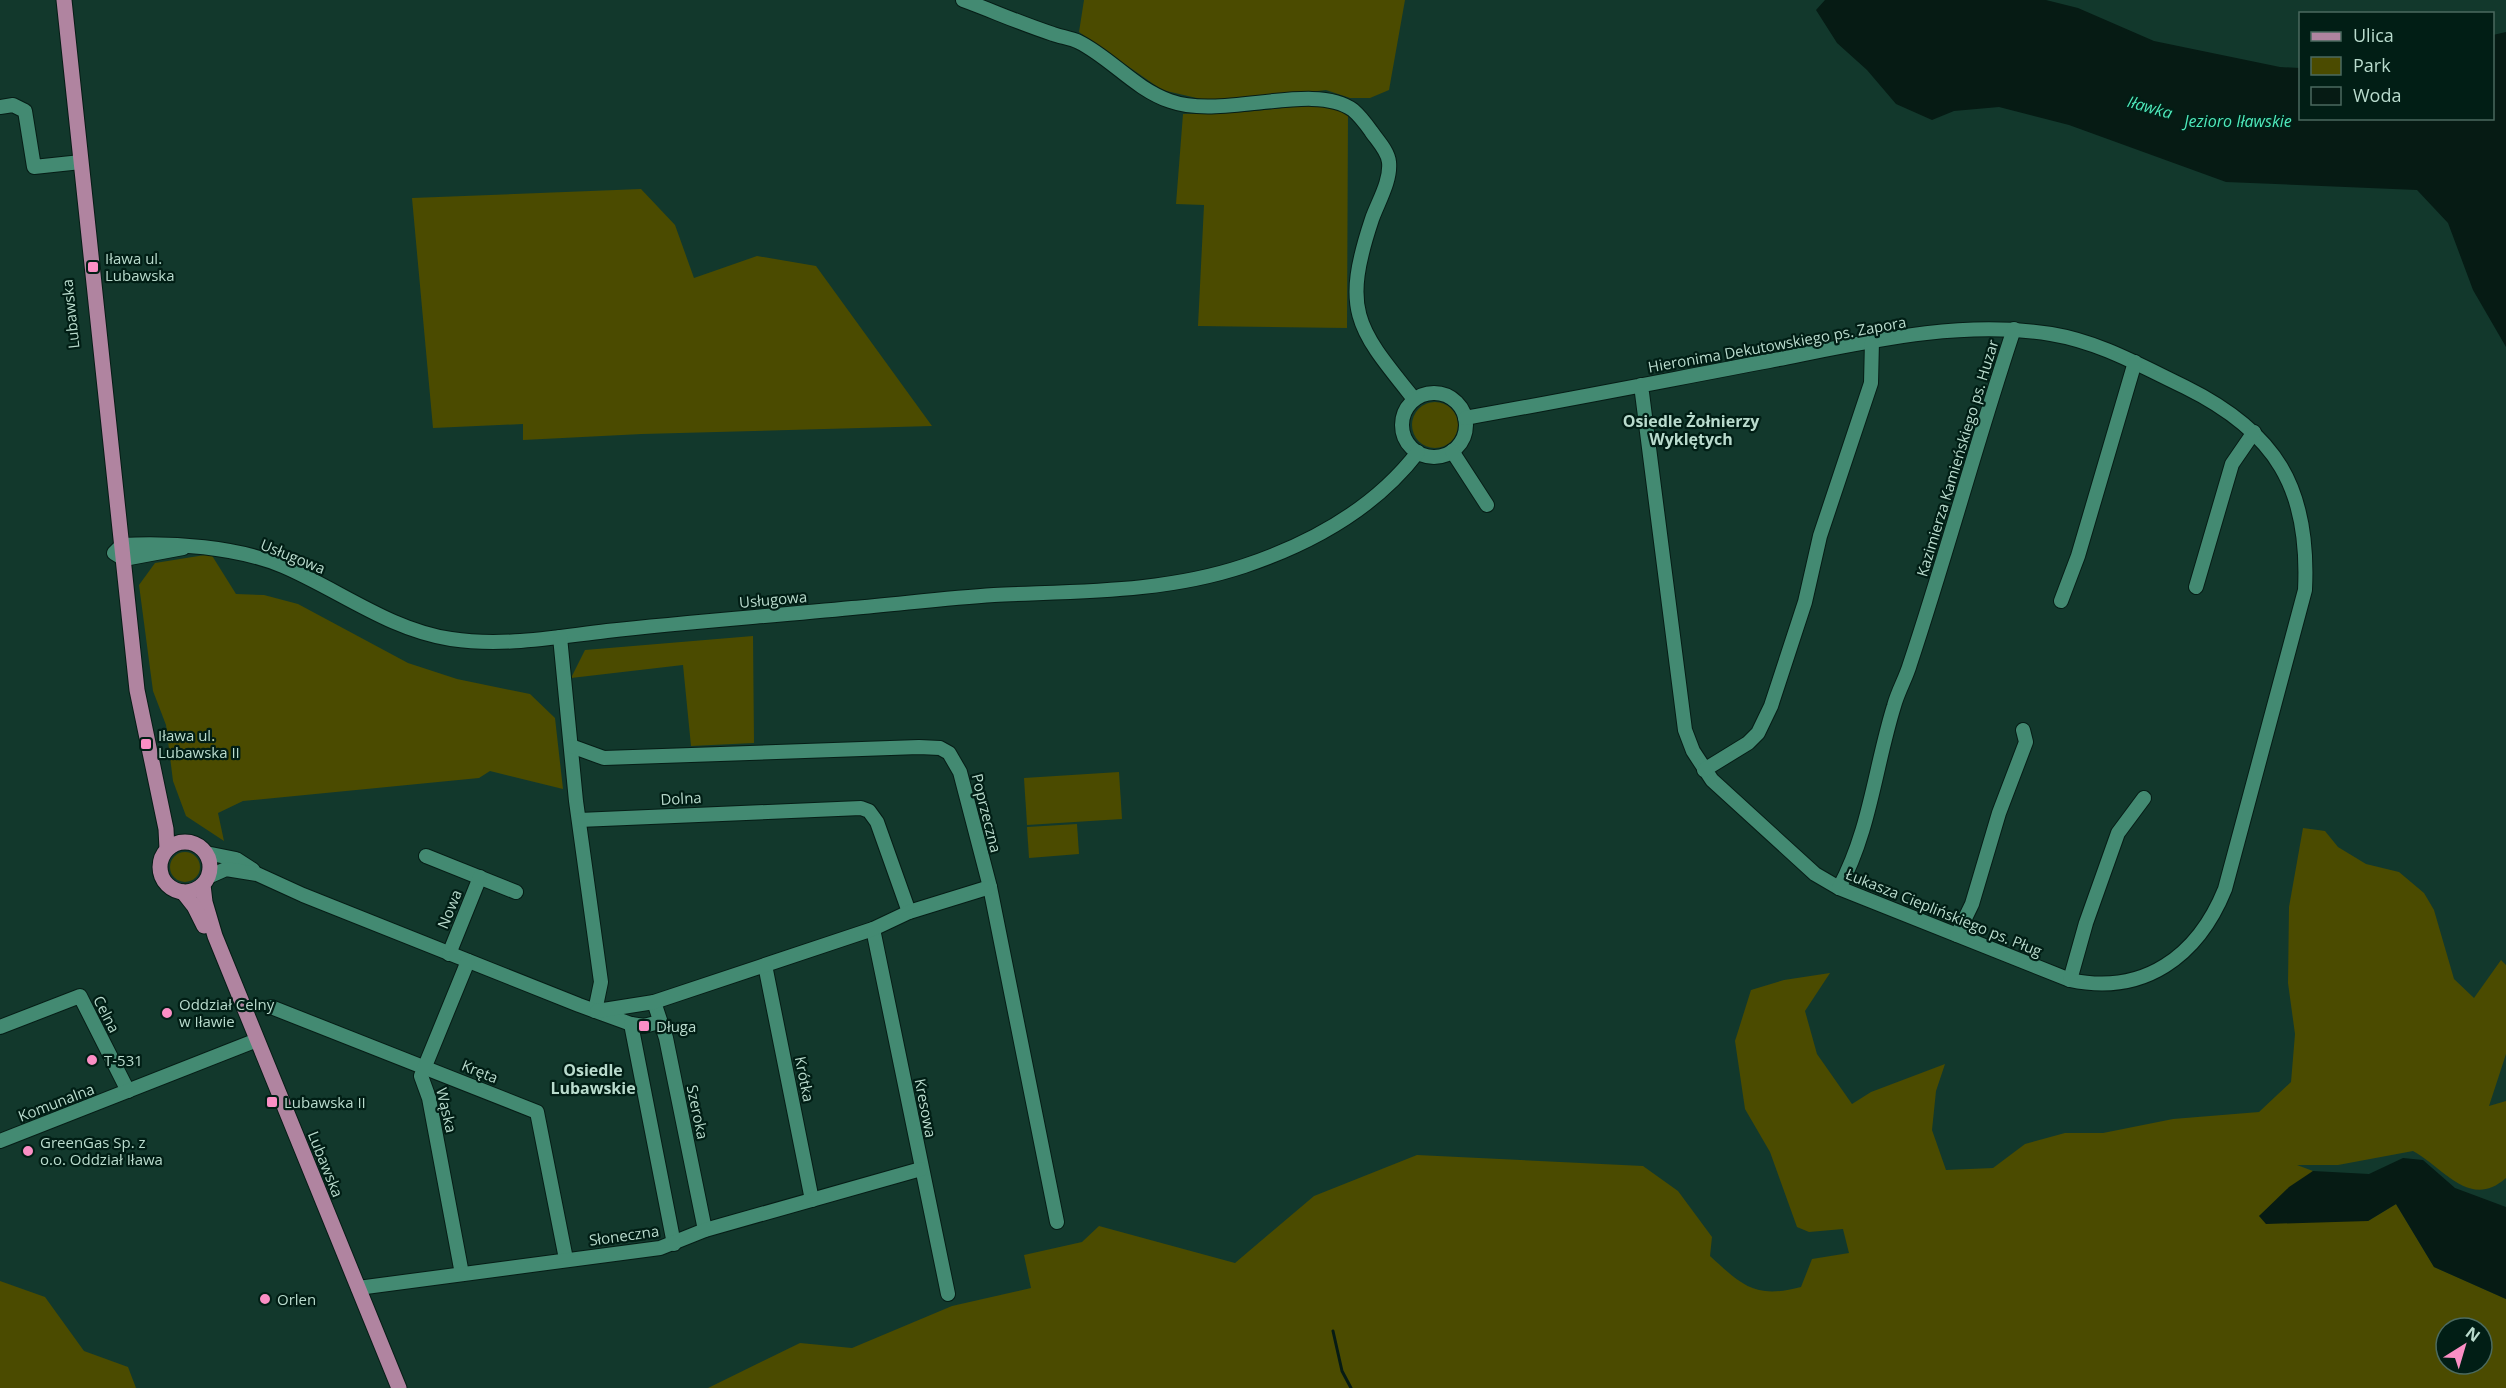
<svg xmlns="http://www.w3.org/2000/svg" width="2506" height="1388" viewBox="0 0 2506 1388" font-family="'Open Sans',sans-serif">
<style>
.green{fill:#4b4b00;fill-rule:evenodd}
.water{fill:#061b14}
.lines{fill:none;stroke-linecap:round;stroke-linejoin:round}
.stream{stroke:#061b14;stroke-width:3}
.minor-casing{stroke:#061d16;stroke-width:16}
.major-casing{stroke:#061d16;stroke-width:17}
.minor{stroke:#438a72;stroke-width:14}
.major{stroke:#b084a0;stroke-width:15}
.poi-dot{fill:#fb8fc5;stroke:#011e15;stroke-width:2}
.labels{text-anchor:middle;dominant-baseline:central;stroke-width:4.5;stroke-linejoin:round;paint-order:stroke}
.poi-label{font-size:15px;fill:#b9dbcd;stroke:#011e15;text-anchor:start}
.street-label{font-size:15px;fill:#b9dbcd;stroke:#011e15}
.water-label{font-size:16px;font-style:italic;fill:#4eeabc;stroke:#011e15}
.neighbourhood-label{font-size:16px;font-weight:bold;fill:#b9dbcd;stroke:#011e15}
</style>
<rect width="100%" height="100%" fill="#12382c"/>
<!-- green -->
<g class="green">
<path d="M1084 0H1405L1389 90 1370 98H1350L1326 90 1247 100 1201 99 1162 90 1079 32Z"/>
<path d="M1322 104 1348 114 1347 328 1198 326 1204 205 1176 204 1183 114 1244 112Z"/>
<path d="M641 189 675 225 694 278 757 256 816 266 932 426 642 434 523 440V424L433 428 412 198Z"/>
<circle cx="1435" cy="425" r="23"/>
<path d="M211 554 236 594 264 595 298 604 408 663 457 679 530 694 555 718 563 789 490 771 479 778 243 801 218 813 224 841 186 816 173 781 166 725 153 691 139 585 155 563Z"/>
<path d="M753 636 754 743 691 746 683 665 571 678 585 650Z"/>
<path d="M1119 772 1122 819 1027 825 1024 778Z"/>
<path d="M1077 824 1079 854 1029 858 1027 827Z"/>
<path d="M2303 828 2325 831 2338 847 2366 864 2399 872 2424 893 2434 910 2454 979 2474 998 2501 960 2506 965V1054L2489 1106 2506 1101V1178C2470 1210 2444 1168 2413 1151L2338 1165H2297L2313 1171 2259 1216 2368 1221 2396 1204 2434 1267 2506 1299V1388H708L800 1343 852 1348 952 1306 1031 1288 1024 1255 1082 1242 1099 1226 1235 1263 1314 1196 1417 1155 1643 1166 1678 1191 1712 1237 1710 1256C1743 1286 1755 1299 1801 1287L1812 1259 1849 1253 1843 1229 1809 1232 1797 1227 1770 1152 1745 1109 1735 1041 1751 990 1784 980 1830 973 1805 1011 1817 1054 1852 1104 1871 1092 1945 1064 1936 1091 1932 1130 1946 1170 1993 1168 2025 1144 2065 1133H2103L2173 1119 2259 1112 2291 1082 2295 1034 2288 983 2289 907ZM2446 1328H2482V1364H2446Z"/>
<circle cx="185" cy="867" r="15"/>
<path d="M0 1281 45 1297 84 1351 128 1367 136 1388H0Z"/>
</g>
<!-- water -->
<g class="water">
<path d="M1825 0H2046L2078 8 2154 41 2280 67 2300 68V118H2492L2493 35 2506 32V347L2473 290 2448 223 2417 190 2226 182 2069 125 1999 107 1954 111 1932 120 1896 104 1867 70 1837 43 1816 10Z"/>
<path d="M2403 1158 2423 1160 2455 1188 2506 1207V1299L2434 1267 2396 1204 2368 1221 2266 1224 2259 1216 2289 1187 2313 1171 2369 1174Z"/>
</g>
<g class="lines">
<!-- stream -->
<path class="stream" d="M1333 1331 1342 1371 1351 1388"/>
<!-- minor casing -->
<g class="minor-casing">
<g id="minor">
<path d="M963 0C993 11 1022 24 1053 34 1061 37 1071 38 1079 42 1111 58 1135 89 1170 101 1222 120 1314 81 1353 110 1360 116 1366 124 1371 131 1377 140 1388 151 1389 162 1391 181 1378 202 1372 219 1341 312 1357 328 1414 399"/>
<path d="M0 107 13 105 25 111 34 167 81 162"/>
<circle cx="1434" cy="425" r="32"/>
<path d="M1465 418C1567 400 1668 380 1769 361 1861 343 1958 319 2051 334 2100 342 2141 366 2185 387 2276 432 2310 488 2305 590L2225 889C2198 956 2144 996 2070 980L1839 888 1815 874 1712 780 1693 751 1685 730 1641 385"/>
<path d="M1452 451 1487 505"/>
<path d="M183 548 124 559 114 553 122 545C172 542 237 547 283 566 339 590 390 630 451 639 504 647 555 637 607 631 689 622 770 616 852 608 899 604 947 598 994 595 1078 591 1163 593 1244 566 1310 544 1375 508 1418 452"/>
<path d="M2196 587 2232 464 2254 432"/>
<path d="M2061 601 2078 556 2135 362"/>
<path d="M560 637 576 801 601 982 595 1011"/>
<path d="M571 746 604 758 919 747 940 748 949 753 960 772 990 887 1057 1222"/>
<path d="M1704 770 1748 743 1758 733 1771 706 1805 602 1820 536 1871 383 1872 341"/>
<path d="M579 820 861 808 869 811 877 822 909 912"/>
<path d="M206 853 236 859 253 870"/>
<path d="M426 856 516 892"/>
<path d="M208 877 226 869 257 874 303 895 579 1005 631 1024 644 1026 659 1022"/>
<path d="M1839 888C1870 831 1875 767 1894 706 1898 691 1906 678 1910 664 1947 553 1977 440 2014 329"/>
<path d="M873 929 948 1294"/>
<path d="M1957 935 1972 904 1999 813 2026 742 2023 730"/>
<path d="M449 954 480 877"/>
<path d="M765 965 812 1200"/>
<path d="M2070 980 2086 923 2118 833 2144 798"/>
<path d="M654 1002 666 1038 705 1230"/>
<path d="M271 1007 537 1112 566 1259"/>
<path d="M597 1011 654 1002 873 929 909 912 990 887"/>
<path d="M631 1024 674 1244"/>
<path d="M0 1027 80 996 128 1091"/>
<path d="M0 1141 257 1040"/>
<path d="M462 1274 429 1098 421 1076 468 961"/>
<path d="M358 1288 660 1248 705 1230 921 1169"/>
</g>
</g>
<!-- major casing -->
<g class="major-casing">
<g id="major">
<path d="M64 0 137 690 166 829 167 849"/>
<circle cx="185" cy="867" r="25"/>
<path d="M203 885 205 902 215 936 399 1388"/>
<path d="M183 892 194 906 204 926"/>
</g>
</g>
<!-- minor -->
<use href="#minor" class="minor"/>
<!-- major -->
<use href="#major" class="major"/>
</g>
<!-- markers -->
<g class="poi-dot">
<rect x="87" y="261" width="12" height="12" rx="3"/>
<rect x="140" y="738" width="12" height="12" rx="3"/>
<circle cx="167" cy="1013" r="6"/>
<rect x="638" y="1020" width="12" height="12" rx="3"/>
<circle cx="92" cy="1060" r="6"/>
<rect x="266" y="1096" width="12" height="12" rx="3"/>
<circle cx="28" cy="1151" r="6"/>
<circle cx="265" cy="1299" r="6"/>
</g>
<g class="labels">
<!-- poi labels -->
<g class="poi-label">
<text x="105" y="258">Iława ul.<tspan x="105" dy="17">Lubawska</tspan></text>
<text x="158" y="735">Iława ul.<tspan x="158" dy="17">Lubawska II</tspan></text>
<text x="179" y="1004">Oddział Celny<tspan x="179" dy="17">w Iławie</tspan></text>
<text x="656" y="1026">Długa</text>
<text x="104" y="1060">T-531</text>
<text x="284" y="1102">Lubawska II</text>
<text x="40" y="1142">GreenGas Sp. z<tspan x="40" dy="17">o.o. Oddział Iława</tspan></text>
<text x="277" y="1299">Orlen</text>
</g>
<!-- street labels -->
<g class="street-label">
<text transform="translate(70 314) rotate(-96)">Lubawska</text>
<text transform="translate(1777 344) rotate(-10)">Hieronima Dekutowskiego ps. Zapora</text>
<text transform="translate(1957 458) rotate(-73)">Kazimierza Kamieńskiego ps. Huzar</text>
<text transform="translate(293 556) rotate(22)">Usługowa</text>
<text transform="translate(773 599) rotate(-5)">Usługowa</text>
<text transform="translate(681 798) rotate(-3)">Dolna</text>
<text transform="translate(987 813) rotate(76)">Poprzeczna</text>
<text transform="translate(449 909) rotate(-68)">Nowa</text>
<text transform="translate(1944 912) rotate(22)">Łukasza Cieplińskiego ps. Pług</text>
<text transform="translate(107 1014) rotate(63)">Celna</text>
<text transform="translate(480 1071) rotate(22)">Kręta</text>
<text transform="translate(805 1079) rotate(79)">Krótka</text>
<text transform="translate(56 1102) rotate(-21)">Komunalna</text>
<text transform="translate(926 1108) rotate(79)">Kresowa</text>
<text transform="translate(447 1110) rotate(77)">Wąska</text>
<text transform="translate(698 1112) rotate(78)">Szeroka</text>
<text transform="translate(326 1164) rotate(68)">Lubawska</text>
<text transform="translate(624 1235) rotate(-8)">Słoneczna</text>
</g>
<!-- water labels -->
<g class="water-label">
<text transform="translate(2150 107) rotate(16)">Iławka</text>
<text x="2238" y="121">Jezioro Iławskie</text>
</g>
<!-- neighbourhood labels -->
<g class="neighbourhood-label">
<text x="1691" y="421">Osiedle Żołnierzy<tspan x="1691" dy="18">Wyklętych</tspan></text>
<text x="593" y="1070">Osiedle<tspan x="593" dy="18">Lubawskie</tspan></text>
</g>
</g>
<!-- legend -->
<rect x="2299" y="12" width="195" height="108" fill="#011e15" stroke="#4b6a5f" stroke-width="1.5"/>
<rect x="2311" y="32" width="30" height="9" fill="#b084a0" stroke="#4b6a5f" stroke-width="1.5"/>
<text x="2353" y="42" font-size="18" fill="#b9dbcd">Ulica</text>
<rect x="2311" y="57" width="30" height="18" fill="#4b4b00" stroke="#4b6a5f" stroke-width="1.5"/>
<text x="2353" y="72" font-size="18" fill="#b9dbcd">Park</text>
<rect x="2311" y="87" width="30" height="18" fill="#061b14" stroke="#4b6a5f" stroke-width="1.5"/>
<text x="2353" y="102" font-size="18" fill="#b9dbcd">Woda</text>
<!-- north arrow -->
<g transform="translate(2464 1346) rotate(37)"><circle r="28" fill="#011e15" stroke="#4b6a5f" stroke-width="1.5"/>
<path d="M0-4.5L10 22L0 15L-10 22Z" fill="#fb8fc5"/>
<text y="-9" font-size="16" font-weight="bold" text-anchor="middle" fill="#b9dbcd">N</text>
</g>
</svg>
